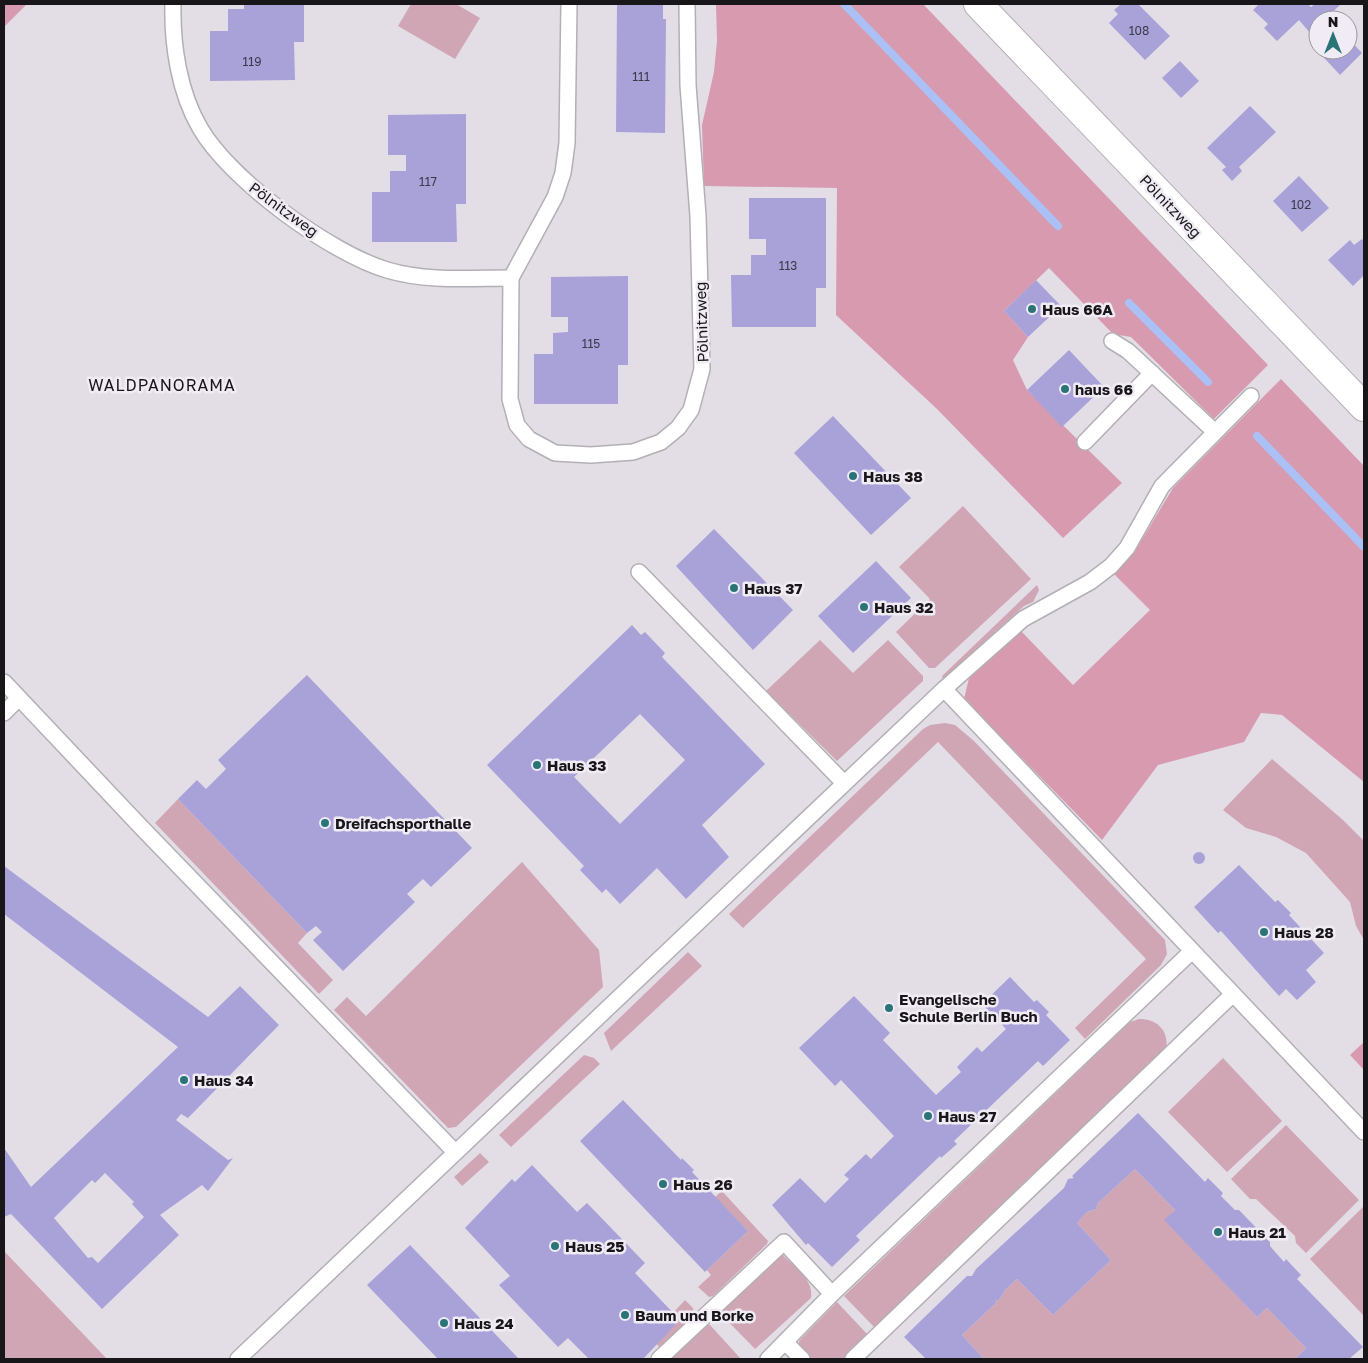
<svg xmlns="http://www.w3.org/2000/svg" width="1368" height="1363" viewBox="0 0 1368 1363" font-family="'Golos Text',sans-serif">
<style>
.green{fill:#d0a6b4}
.forest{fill:#d79aaf}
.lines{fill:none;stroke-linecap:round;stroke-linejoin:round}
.stream{stroke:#abc1f5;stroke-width:8}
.building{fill:#a8a2d9;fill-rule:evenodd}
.service-casing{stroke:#b4afb7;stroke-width:18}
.tertiary-casing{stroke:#b4afb7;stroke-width:30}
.service{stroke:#fff;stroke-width:15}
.tertiary{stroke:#fff;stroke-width:28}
.poi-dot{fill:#2a7478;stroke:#f0ebf4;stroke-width:2}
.labels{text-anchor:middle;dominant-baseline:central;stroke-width:5;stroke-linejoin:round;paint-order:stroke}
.number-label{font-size:12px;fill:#3c3949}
.street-label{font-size:15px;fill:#181619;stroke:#f0ebf4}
.poi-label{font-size:15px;font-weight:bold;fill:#181619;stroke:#f0ebf4;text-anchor:start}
.neighbourhood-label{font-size:16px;letter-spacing:1px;fill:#181619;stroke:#f0ebf4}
</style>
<rect width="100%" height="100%" fill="#e3dee6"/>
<!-- green -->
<g class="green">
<path d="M411 4H456L480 18 455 59 398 26Z"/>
<path d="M963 506 1031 579 935 668H929L896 632 930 599 899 567Z"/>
<path d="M1037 585 1039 590 1033 602 1024 606 943 679 942 676Z"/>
<path d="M820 640 853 673 888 640 923 676V681L837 761 766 691Z"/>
<path d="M945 723 955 725 974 741 1165 940 1167 954 1161 965 1085 1039 1075 1028 1146 959 938 742 743 928 729 914 923 729 930 725Z"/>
<path d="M1272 759 1343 820 1364 841V940L1356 926 1350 902 1306 853 1276 837 1246 828 1223 810Z"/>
<path d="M178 799 307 933 298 943 333 980 319 994 155 823Z"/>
<path d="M522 862 599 950 603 987 456 1127 448 1128 334 1010 347 997 366 1016Z"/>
<path d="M688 952 702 966 611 1051 604 1033Z"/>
<path d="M1139 1019C1159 1019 1169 1032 1166 1050L875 1328 844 1296 1130 1022Z"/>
<path d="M584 1055 594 1058 600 1064 511 1147 499 1135Z"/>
<path d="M1223 1058 1282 1121 1227 1172 1168 1112Z"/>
<path d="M1286 1125 1359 1200 1306 1253 1296 1243 1295 1236 1256 1199H1250L1231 1179Z"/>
<path d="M480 1153 489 1162 462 1186 454 1177Z"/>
<path d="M1135 1169 1175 1210 1165 1220 1257 1317 1267 1308 1306 1348 1295 1359H984L962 1335 997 1302 995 1300H999L1005 1290 1017 1279 1053 1315 1111 1260 1077 1223 1087 1212 1096 1209 1098 1203Z"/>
<path d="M722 1191 768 1241 767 1244 713 1296 709 1297 698 1287 711 1275 707 1270 748 1231 715 1197Z"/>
<path d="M1364 1206V1316L1310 1259Z"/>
<path d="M4 1251 107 1359H4Z"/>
<path d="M782 1254C793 1266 814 1279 811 1298L755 1349 718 1311Z"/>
<path d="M685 1300 693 1308 694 1317 661 1349 656 1343 680 1320 673 1313Z"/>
<path d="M837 1302 868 1335 843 1359H811L799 1347V1341Z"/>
<path d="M706 1325H710L741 1359H669Z"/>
</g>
<!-- forest -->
<g class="forest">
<path d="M4 4H27L4 27Z"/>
<path d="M716 4H923L1268 365 1214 419 1131 337 1113 334 1049 268 1004 311 1028 337 1013 360 1027 390 1122 483 1063 538 937 409 836 315 837 188 704 186 702 125 714 72 717 41Z"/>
<path d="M1281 379 1364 466V782L1282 715 1261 713 1244 742 1158 765 1102 840 964 699 969 678 975 669 1021 631 1073 685 1150 610 1114 574 1135 551 1173 488Z"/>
<path d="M1364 1042V1070L1350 1055Z"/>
</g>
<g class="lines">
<!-- stream -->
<g class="stream">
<path d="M844 4 1058 226"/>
<path d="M1129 303 1208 382"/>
<path d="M1257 436 1364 547"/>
</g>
</g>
<!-- building -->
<g class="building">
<path d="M244 4H304V42H294L295 80 210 81V31H228V9H244Z"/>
<path d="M617 4H663V19H666L665 133 616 132Z"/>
<path d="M1121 4H1138L1170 36 1145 60 1109 23 1118 14 1114 10Z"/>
<path d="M1259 4H1308L1311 7 1315 4H1341L1324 20H1318V26L1310 33 1299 20 1277 41 1264 28 1268 24 1253 10Z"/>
<path d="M1348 38 1362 53 1340 75 1315 48 1318 45V50H1348Z"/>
<path d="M1180 61 1199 81 1181 98 1162 78Z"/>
<path d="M1250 106 1276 132 1239 167 1242 171 1232 181 1222 170 1226 167 1207 148Z"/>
<path d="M466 114V204H456L457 242H372V192H390V171H406V155H388V115Z"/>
<path d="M1299 176 1329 208 1302 232 1273 201Z"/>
<path d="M749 198H826V288H816V327H732L731 275H751V255H766V239H749Z"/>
<path d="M1362 239 1364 242V275L1353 286 1328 260 1350 240 1354 245Z"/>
<path d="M628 276V365H618V404H534V354H553V333L568 332V317H551V277Z"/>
<path d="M1036 280 1061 306 1028 337 1004 311Z"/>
<path d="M1069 350 1104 387 1062 427 1027 390Z"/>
<path d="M833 416 911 498 871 535 794 453Z"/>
<path d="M714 529 793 610 753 650 676 566Z"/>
<path d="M876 561 911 598 853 653 818 616Z"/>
<path d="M632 625 641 635 645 632 665 653 662 657 765 764 702 825 729 857 686 899 657 868 620 904 606 889 602 893 580 870 584 866 487 765ZM640 714 685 760 620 824 574 777Z"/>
<path d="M307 675 472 848 431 887 423 879 407 894 415 902 343 971 313 940 322 932 316 926 307 933 178 799 197 780 206 789 226 769 218 760Z"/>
<circle cx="1199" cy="858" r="6"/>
<path d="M1239 865 1275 902 1278 900 1291 913 1289 915 1324 953 1306 970 1316 982 1297 1000 1286 989 1279 996 1221 931 1218 933 1194 907Z"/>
<path d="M4 866 208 1017 240 986 279 1025 188 1118 181 1114 176 1120 228 1160 233 1158 208 1191 202 1185 160 1215 179 1235 102 1309 11 1214 4 1217V1148L31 1187 178 1047 4 914ZM105 1173 134 1202 132 1204 144 1217 98 1263 92 1257 88 1258 54 1218 92 1180 95 1183Z"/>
<path d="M1010 977 1034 1002 1037 1000 1049 1012 1046 1015 1070 1040 1043 1066 1038 1061 954 1141 957 1144 941 1158 940 1156 856 1236 860 1240 832 1267 808 1243 806 1245 772 1205 800 1178 825 1203 849 1179 844 1175 866 1154 871 1159 894 1136 841 1080 835 1086 799 1048 854 996 890 1033 883 1040 936 1095 961 1072 957 1067 977 1047 982 1052 1006 1029 982 1004Z"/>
<path d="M623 1100 681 1160 682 1158 694 1170 692 1172 748 1231 705 1272 580 1141Z"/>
<path d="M1138 1113 1205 1182 1208 1178 1223 1193 1221 1196 1235 1210H1239L1270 1242V1246L1284 1262 1286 1259 1301 1275 1297 1279 1363 1347 1349 1359H1295L1306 1348 1267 1308 1257 1317 1164 1220 1175 1210 1135 1169 1098 1203 1096 1209 1087 1212 1077 1223 1111 1260 1053 1315 1017 1279 1005 1290 999 1300H995L997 1302 962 1335 984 1359H926L904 1337 967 1276H972L976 1269 1064 1188 1068 1179 1074 1178 1072 1176Z"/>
<path d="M532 1165 577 1212 587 1203 645 1263 635 1273 680 1320 643 1359H589L568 1338 558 1347 499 1285 510 1276 465 1228 512 1179 515 1182Z"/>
<path d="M410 1245 519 1359H438L367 1285Z"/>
</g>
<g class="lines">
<!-- service casing -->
<g class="service-casing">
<g id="service">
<path d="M173 4C172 45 179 92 200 128 230 180 330 253 387 270 427 282 471 278 511 278"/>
<path d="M569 4 567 143 563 173 555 197 511 278 510 399 517 425 529 439 555 453 591 455 633 452 661 442 678 428 691 410 702 369 698 216 688 85 687 4"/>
<path d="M1112 341 1128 351 1215 432"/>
<path d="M1085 442 1152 373"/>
<path d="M639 572 843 782"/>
<path d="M4 682 142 828 455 1152"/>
<path d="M944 689 1364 1132"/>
<path d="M4 713 19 698"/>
<path d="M785 1342 802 1359"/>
<path d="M238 1359 944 689 1023 619 1090 582 1111 566 1127 548 1162 486 1251 396"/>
<path d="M659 1359 784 1242 832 1294"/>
<path d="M768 1359 832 1294 1192 951"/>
<path d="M853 1359 1233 994"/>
</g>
</g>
<!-- tertiary casing -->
<g class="tertiary-casing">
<path id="tertiary" d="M978 4 1364 407"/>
</g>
<!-- service -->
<use href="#service" class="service"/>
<!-- tertiary -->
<use href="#tertiary" class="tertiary"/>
</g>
<!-- markers -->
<g class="poi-dot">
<circle cx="1032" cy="309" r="5"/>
<circle cx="1065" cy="389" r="5"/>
<circle cx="853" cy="476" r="5"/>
<circle cx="734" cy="588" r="5"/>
<circle cx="864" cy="607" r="5"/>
<circle cx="537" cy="765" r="5"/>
<circle cx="325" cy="823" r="5"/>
<circle cx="1264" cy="932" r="5"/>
<circle cx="889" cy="1008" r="5"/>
<circle cx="184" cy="1080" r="5"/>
<circle cx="928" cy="1116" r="5"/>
<circle cx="663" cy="1184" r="5"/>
<circle cx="1218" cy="1232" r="5"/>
<circle cx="555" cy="1246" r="5"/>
<circle cx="625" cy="1315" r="5"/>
<circle cx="444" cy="1323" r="5"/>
</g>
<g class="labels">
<!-- number labels -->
<g class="number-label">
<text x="1139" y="30">108</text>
<text x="252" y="61">119</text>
<text x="641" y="76">111</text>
<text x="428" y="181">117</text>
<text x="1301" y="204">102</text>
<text x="788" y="265">113</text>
<text x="591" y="343">115</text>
</g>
<!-- street labels -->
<g class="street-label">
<text transform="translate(1171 206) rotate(46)">Pölnitzweg</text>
<text transform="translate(284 209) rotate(36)">Pölnitzweg</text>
<text transform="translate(701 322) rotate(-92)">Pölnitzweg</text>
</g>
<!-- poi labels -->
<g class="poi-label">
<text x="1042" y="309">Haus 66A</text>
<text x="1075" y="389">haus 66</text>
<text x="863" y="476">Haus 38</text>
<text x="744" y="588">Haus 37</text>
<text x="874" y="607">Haus 32</text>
<text x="547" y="765">Haus 33</text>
<text x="335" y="823">Dreifachsporthalle</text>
<text x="1274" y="932">Haus 28</text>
<text x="899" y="999">Evangelische<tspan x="899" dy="17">Schule Berlin Buch</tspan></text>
<text x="194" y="1080">Haus 34</text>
<text x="938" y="1116">Haus 27</text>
<text x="673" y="1184">Haus 26</text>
<text x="1228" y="1232">Haus 21</text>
<text x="565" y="1246">Haus 25</text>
<text x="635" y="1315">Baum und Borke</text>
<text x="454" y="1323">Haus 24</text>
</g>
<!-- neighbourhood labels -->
<g class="neighbourhood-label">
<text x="162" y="385">WALDPANORAMA</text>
</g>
</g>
<!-- border -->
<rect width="1368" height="1363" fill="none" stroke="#181619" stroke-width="10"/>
<!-- north arrow -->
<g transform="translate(1333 35)"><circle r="24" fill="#f0ebf4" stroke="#9a969c"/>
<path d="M0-4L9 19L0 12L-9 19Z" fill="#2a7478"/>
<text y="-8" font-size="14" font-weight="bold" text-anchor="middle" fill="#181619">N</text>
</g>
</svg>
